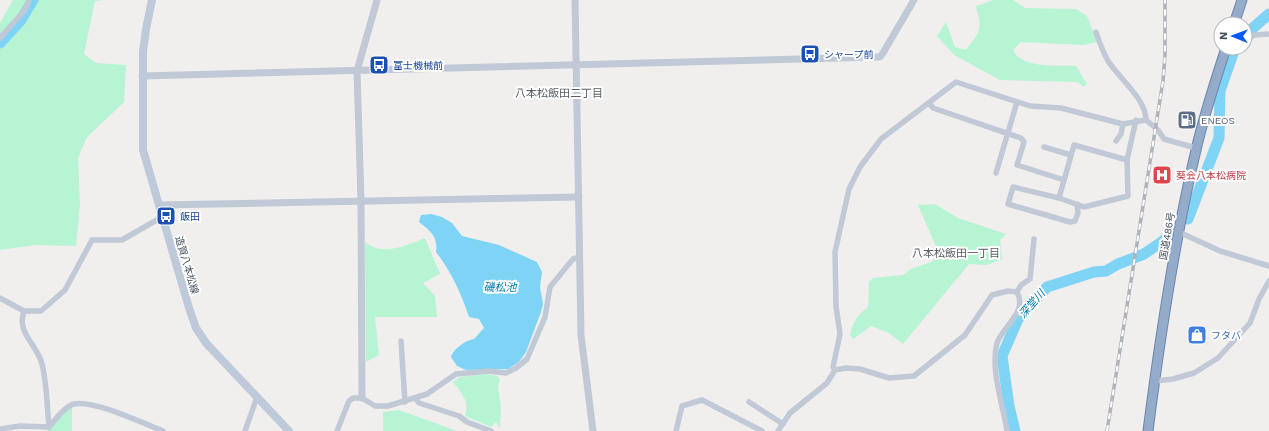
<svg xmlns="http://www.w3.org/2000/svg" width="1269" height="431" viewBox="0 0 1269 431" font-family="'Work Sans','Noto Sans JP',sans-serif">
<style>
.green{fill:#b7f4d4}
.water{fill:#7fd4f6}
.lines{fill:none;stroke-linecap:round;stroke-linejoin:round}
.river{stroke:#7fd4f6;stroke-width:11}
.trunk-casing{stroke:#6b86af;stroke-width:11}
.minor{stroke:#c0c9d5;stroke-width:5.5}
.tertiary{stroke:#c0c9d5;stroke-width:7}
.secondary{stroke:#bec9da;stroke-width:8}
.trunk{stroke:#95abca;stroke-width:9}
.rail-casing{stroke:#b0b3ba;stroke-width:3.5}
.rail{stroke:#fff;stroke-width:2;stroke-dasharray:6;stroke-linecap:butt}
.labels{text-anchor:middle;dominant-baseline:central;stroke-width:4;stroke-linejoin:round;paint-order:stroke}
.transit-label{font-size:10px;fill:#164399;stroke:#fff;text-anchor:start}
.service-label{font-size:10px;fill:#4e5e75;stroke:#fff;text-anchor:start}
.health-label{font-size:10px;fill:#be3a42;stroke:#fff;text-anchor:start}
.street-label{font-size:10px;fill:#44505e;stroke:#fff}
.shop-label{font-size:10px;fill:#366cbe;stroke:#fff;text-anchor:start}
.neighbourhood-label{font-size:11px;fill:#5a5e64;stroke:#fff}
.water-label{font-size:11px;font-style:italic;fill:#017bad;stroke:#fff}
</style>
<rect width="100%" height="100%" fill="#f1eeee"/>
<!-- green -->
<g class="green">
<path d="M13 0H103L95 1 84 54 96 63 126 65 124 102 87 137 78 158 80 205 76 246 35 245 0 250V23Z"/>
<path d="M994 0H1013L1025 8 1076 9 1087 16 1097 42 1084 45 1021 42 1013 50C1021 69 1059 65 1076 66L1087 84 1083 87 1078 82 1000 80 954 55 937 36 946 22 955 47 966 50C981 31 982 29 976 6Z"/>
<path d="M935 204 958 218 1006 234 1000 240 1002 259 987 265 969 264 903 344 889 333 871 326 853 339 850 335C853 322 857 315 868 307L869 282 873 278 903 275 911 269 931 262 936 257 935 244 918 205Z"/>
<path d="M425 238 440 274 423 283 435 296 437 317H375L379 355 366 362 365 242C383 257 407 245 425 238Z"/>
<path d="M485 374 497 376 500 380 498 386 501 407 500 428 496 422 491 427 465 416C470 402 462 393 453 382L460 377Z"/>
<path d="M72 406V431H48L49 427Z"/>
<path d="M399 410 457 431H383V412Z"/>
</g>
<!-- water -->
<path class="water" d="M431 214 442 217 452 223 462 236 499 245 537 262 542 272 540 287 543 304 541 312 526 352 519 362 508 369 466 370 457 366 451 357C453 349 466 340 474 339L484 328 479 319 469 317C461 293 452 273 436 252 438 237 431 231 419 222L421 215Z"/>
<g class="lines">
<!-- river -->
<g class="river">
<path d="M1245 35 1269 14"/>
<path d="M0 43 21 20 33 0"/>
<path d="M1188 219 1219 138 1220 91 1235 48"/>
<path d="M1015 431 1009 406 1002 356 1018 319 1047 287 1094 272 1106 271 1118 264 1144 254 1163 241 1171 233"/>
</g>
<!-- trunk casing -->
<g class="trunk-casing">
<g id="trunk">
<path d="M1234 24 1242 0"/>
<path d="M1148 431C1160 337 1174 242 1196 150 1204 115 1215 82 1226 48"/>
</g>
</g>
<!-- minor -->
<g class="minor">
<path d="M1096 32C1099 41 1103 52 1108 61 1119 78 1146 99 1146 120"/>
<path d="M0 38 25 10 29 0"/>
<path d="M1245 41 1254 35 1269 34"/>
<path d="M929 103 933 108 1021 138 1024 142 1017 165 1064 180"/>
<path d="M1116 141 1121 134 1123 124"/>
<path d="M1044 147 1071 155"/>
<path d="M996 173 1017 102"/>
<path d="M1059 198 1074 145 1127 160"/>
<path d="M1077 204 1078 213 1075 221 1070 222 1008 204 1013 187 1059 198 1084 207 1128 196 1127 160 1136 120"/>
<path d="M1179 232 1220 251 1269 266"/>
<path d="M1017 292 1021 285 1030 279 1034 239"/>
<path d="M0 298 24 311H41L65 290 92 240H122L162 217"/>
<path d="M24 311C16 333 37 344 42 364 47 384 47 406 49 427"/>
<path d="M401 341 405 402"/>
<path d="M835 370 833 367 840 334 836 306 835 252 849 189 860 167 881 139 956 82 1030 106 1061 108 1123 124 1146 120 1158 130 1164 139 1196 148"/>
<path d="M1155 381 1173 379 1194 373 1218 358 1250 323 1259 299 1269 281"/>
<path d="M416 399 419 403 459 416 467 422 491 431"/>
<path d="M749 402 783 424"/>
<path d="M0 429 20 426 49 427C55 420 65 406 74 404 95 400 142 423 163 431"/>
<path d="M245 431 257 397"/>
<path d="M337 431 349 401 353 398H362L375 406H388L427 394 456 374 489 371 506 373 516 368 527 359 545 317 550 287 573 259 580 257"/>
<path d="M676 431 682 406 702 400 762 431"/>
<path d="M778 431 790 413 827 383 835 370 846 368 860 369 889 378 914 376 965 335 992 295 1008 291 1017 292"/>
<path d="M1007 431C1003 405 990 369 997 343 1003 326 1028 312 1017 292"/>
</g>
<!-- tertiary -->
<g class="tertiary">
<path d="M575 0 581 335 593 431"/>
<path d="M142 76 875 57H880L883 53 914 0"/>
<path d="M159 205 579 197"/>
<path d="M362 398 361 201 357 71 377 0"/>
</g>
<!-- secondary -->
<path class="secondary" d="M152 0 146 29 143 52V150L189 308 196 328 206 343 289 431"/>
<!-- trunk -->
<use href="#trunk" class="trunk"/>
<!-- rail casing -->
<g class="rail-casing">
<path id="rail" d="M1107 431 1163 81 1165 55V0"/>
</g>
<!-- rail -->
<use href="#rail" class="rail"/>
</g>
<!-- icons -->
<defs>
<g id="bus-square" transform="scale(1)"><rect x="-9" y="-9" width="18" height="18" rx="4" fill="#1a4fb4" stroke="#fff"/><path d="M-5-6H5V4H4V6H2V4H-2V6H-4V4H-5ZM-3.5-4V0h7V-4ZM-3.5 1.2v1.5H-2V1.2ZM2 1.2v1.5H3.5V1.2Z" fill="#fff"/></g>
<g id="fuel-square" transform="scale(1)"><rect x="-9" y="-9" width="18" height="18" rx="4" fill="#5c6f8a" stroke="#fff"/><path d="M-5.5-6h7V0h2V4h1.3V-2.5L3-4.5l.8-.8L6-3V5H2.5V1h-1V6h-7ZM-4.2-4.7v3.2H.2V-4.7Z" fill="#fff"/></g>
<g id="hospital-square" transform="scale(1)"><rect x="-9" y="-9" width="18" height="18" rx="4" fill="#e0444e" stroke="#fff"/><path d="M-5-5h3v3.5h4V-5h3V5h-3V1.5h-4V5h-3Z" fill="#fff"/></g>
<g id="shop-square" transform="scale(1)"><rect x="-9" y="-9" width="18" height="18" rx="4" fill="#3f7fe0" stroke="#fff"/><path d="M-5-2.5h2.3a2.7 3.5 0 0 1 5.4 0H5L5.5 6h-11ZM-1.5-2.5h3a1.5 2.3 0 0 0-3 0Z" fill="#fff"/></g>
</defs>
<g fill-rule="evenodd">
<use href="#bus-square" x="810" y="54"/>
<use href="#bus-square" x="379" y="65"/>
<use href="#fuel-square" x="1187" y="120"/>
<use href="#hospital-square" x="1162" y="175"/>
<use href="#bus-square" x="166" y="216"/>
<use href="#shop-square" x="1197" y="335"/>
</g>
<g class="labels">
<!-- transit labels -->
<g class="transit-label">
<text x="824" y="54">シャープ前</text>
<text x="393" y="65">富士機械前</text>
<text x="180" y="216">飯田</text>
</g>
<!-- service labels -->
<g class="service-label">
<text x="1201" y="120">ENEOS</text>
</g>
<!-- health labels -->
<g class="health-label">
<text x="1176" y="175">葵会八本松病院</text>
</g>
<!-- street labels -->
<g class="street-label">
<text transform="translate(1167 236) rotate(-80)">国道486号</text>
<text transform="translate(187 265) rotate(74)">造賀八本松線</text>
</g>
<!-- shop labels -->
<g class="shop-label">
<text x="1211" y="335">フタバ</text>
</g>
<!-- neighbourhood labels -->
<g class="neighbourhood-label">
<text x="559" y="93">八本松飯田二丁目</text>
<text x="956" y="253">八本松飯田一丁目</text>
</g>
<!-- water labels -->
<g class="water-label">
<text x="500" y="287">磯松池</text>
<text transform="translate(1032 304) rotate(-49)">深堂川</text>
</g>
</g>
<!-- north arrow -->
<g transform="translate(1233 36) rotate(271)"><circle r="19" fill="#ffffff" stroke="#b4b9bf"/>
<path d="M0-3L7 15L0 10L-7 15Z" fill="#045af6"/>
<text y="-6" font-size="11" font-weight="bold" text-anchor="middle" fill="#44505e">N</text>
</g>
</svg>
